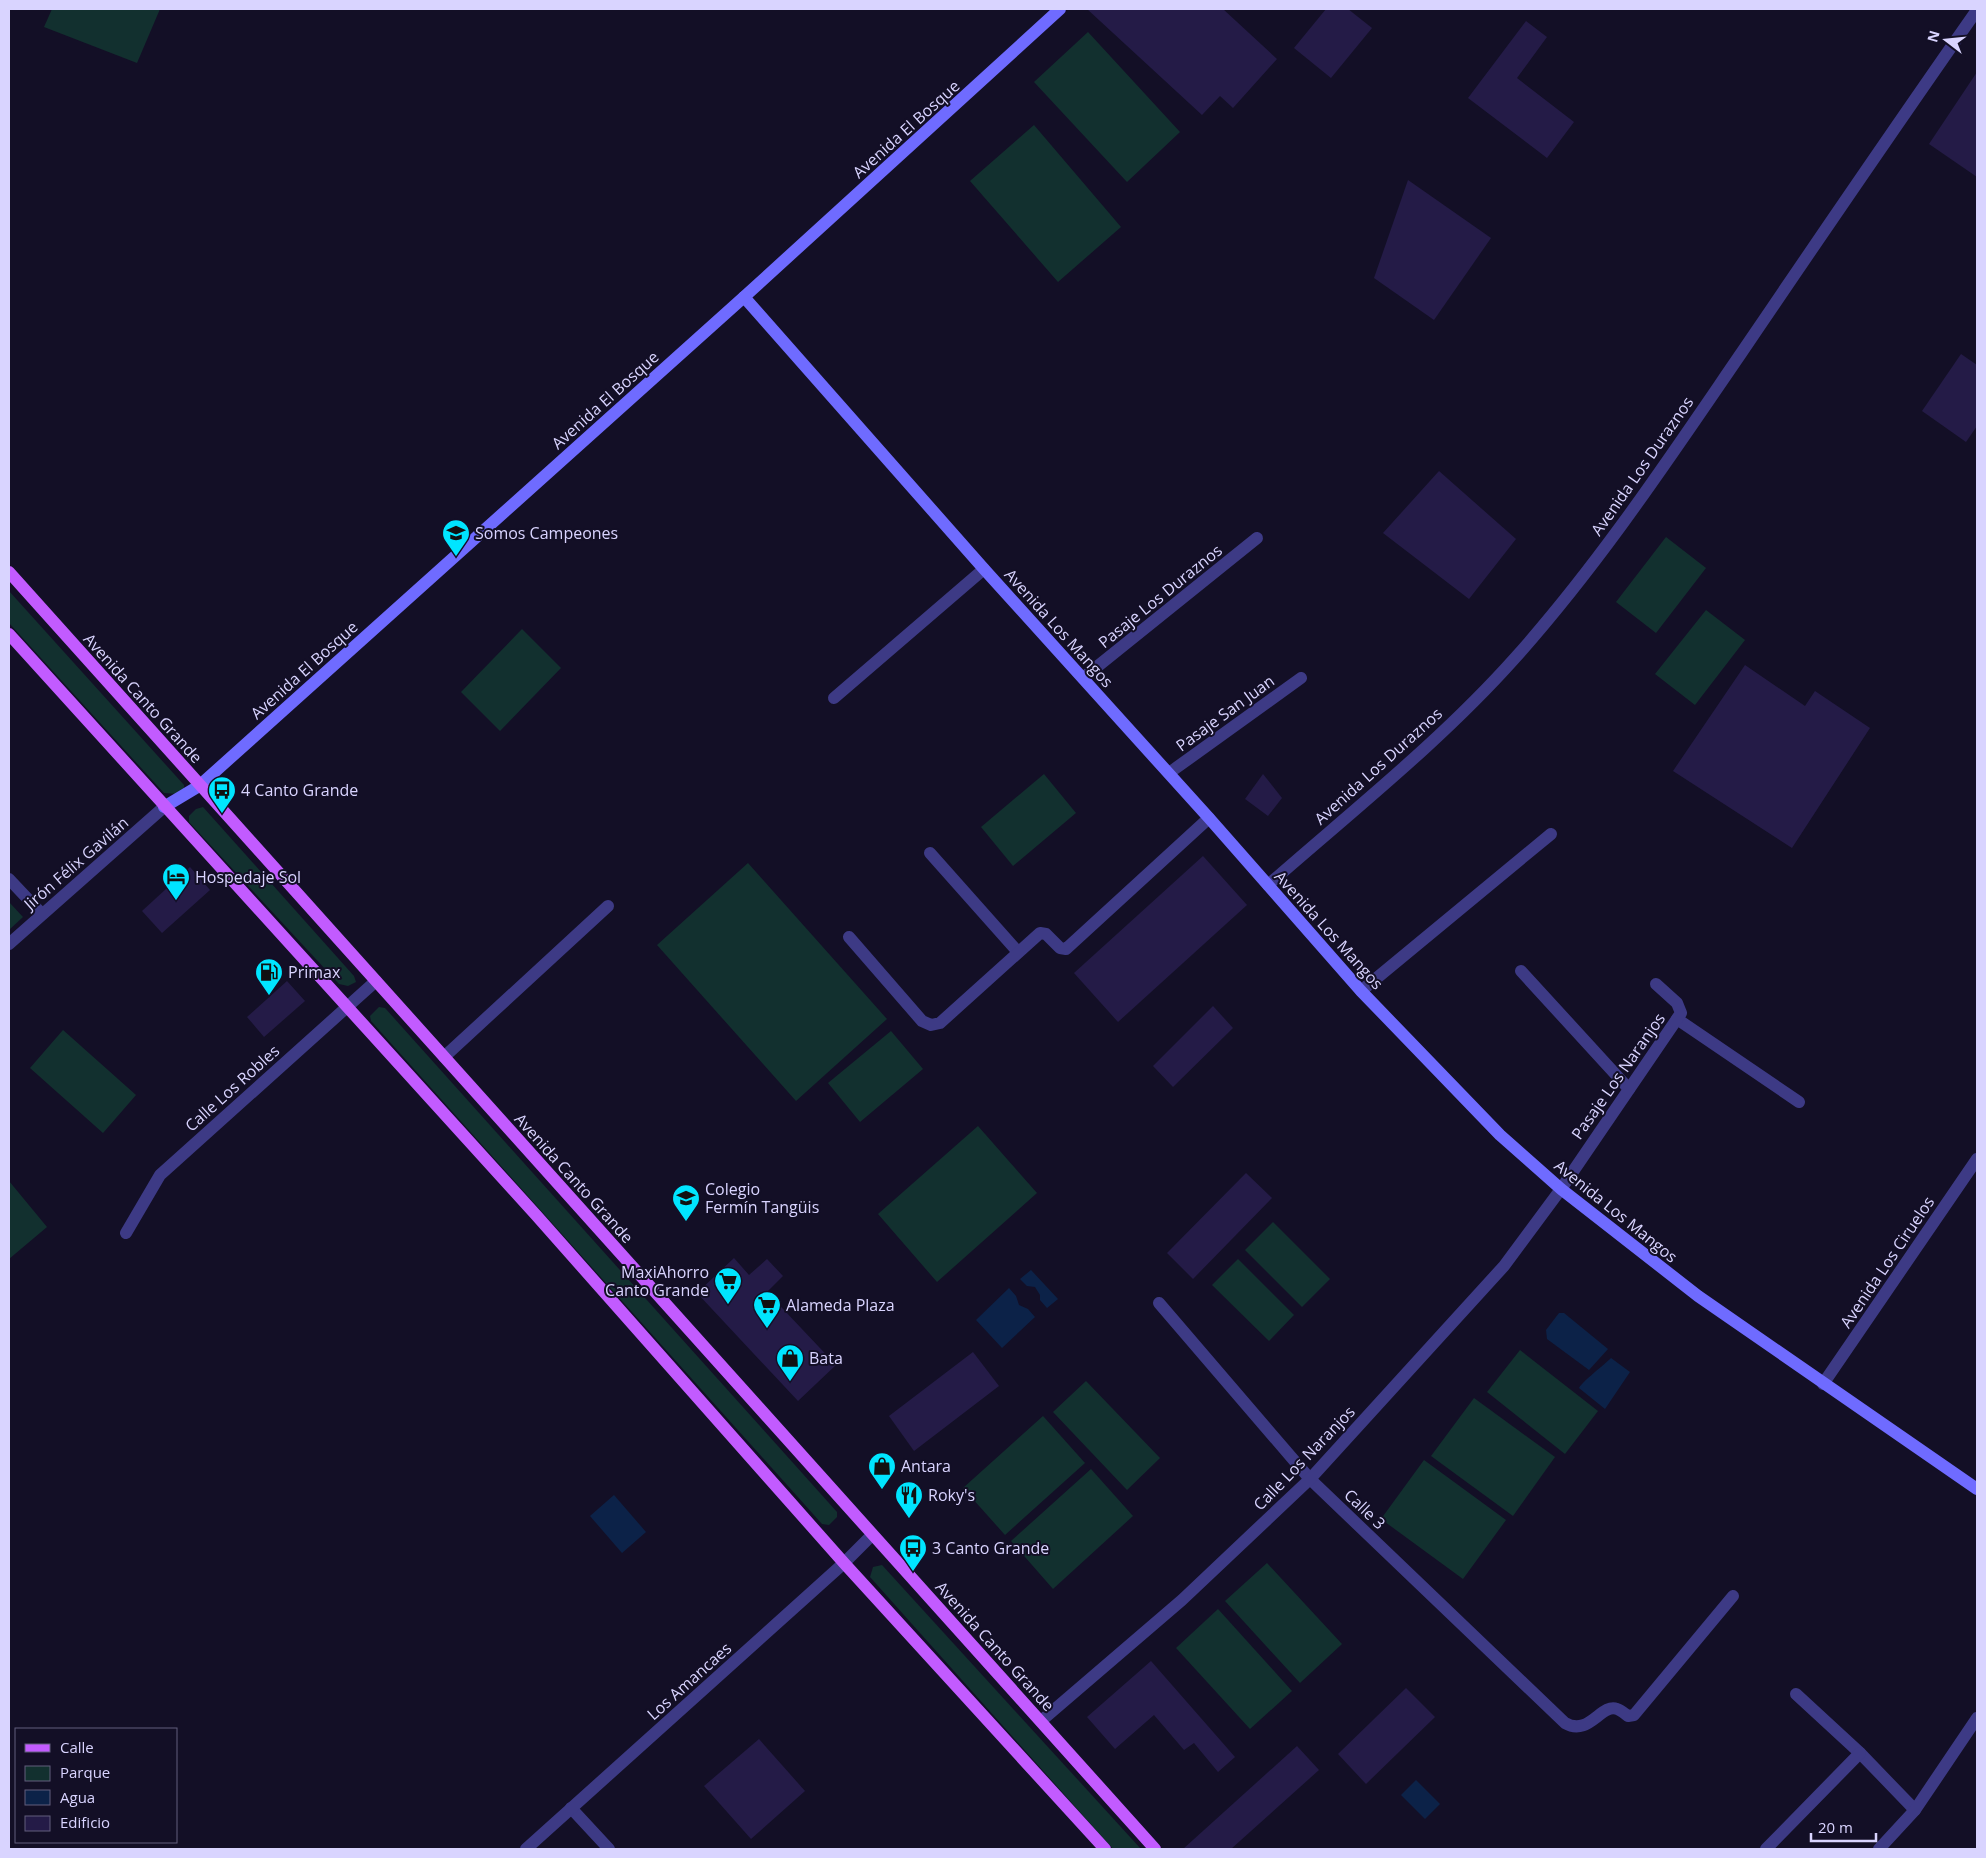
<svg xmlns="http://www.w3.org/2000/svg" width="1986" height="1858" viewBox="0 0 1986 1858" font-family="'Open Sans',sans-serif">
<style>
.green{fill:#12302f}
.water{fill:#0c2248}
.building{fill:#241b47}
.lines{fill:none;stroke-linecap:round;stroke-linejoin:round}
.street{stroke:#3d3a85;stroke-width:12}
.secondary{stroke:#6f6bff;stroke-width:12}
.primary{stroke:#c25bff;stroke-width:12}
.labels{text-anchor:middle;dominant-baseline:central;stroke-width:4;stroke-linejoin:round;paint-order:stroke}
.street-label{font-size:16px;fill:#d9d4ff;stroke:#130f26}
.poi-label{font-size:16px;fill:#d9d4ff;stroke:#130f26;text-anchor:start}
</style>
<rect width="100%" height="100%" fill="#130f26"/>
<!-- green -->
<g class="green">
<path d="M52 9H160L137 63 44 27Z"/>
<path d="M1088 32 1180 132 1127 182 1034 82Z"/>
<path d="M1034 125 1121 227 1058 282 970 181Z"/>
<path d="M1666 537 1706 568 1656 633 1616 602Z"/>
<path d="M9 591 184 785V789L177 794 164 793 9 623Z"/>
<path d="M1706 610 1745 640 1695 705 1655 674Z"/>
<path d="M522 629 561 668 500 731 461 692Z"/>
<path d="M1044 774 1076 813 1013 866 981 827Z"/>
<path d="M203 807 354 976 356 982 348 986 339 984 189 822V816L196 809Z"/>
<path d="M748 863 887 1019 796 1101 657 945Z"/>
<path d="M9 902 23 917 9 930Z"/>
<path d="M379 1007 385 1008 837 1512V1517L829 1525 822 1524 371 1021 370 1016Z"/>
<path d="M63 1030 136 1095 103 1133 30 1068Z"/>
<path d="M891 1031 923 1069 860 1122 828 1083Z"/>
<path d="M978 1126 1037 1193 937 1282 878 1214Z"/>
<path d="M9 1181 47 1227 9 1259Z"/>
<path d="M1273 1222 1330 1279 1302 1307 1245 1250Z"/>
<path d="M1238 1259 1294 1315 1269 1341 1212 1285Z"/>
<path d="M1520 1350 1598 1411 1565 1454 1487 1392Z"/>
<path d="M1086 1381 1160 1458 1127 1490 1053 1412Z"/>
<path d="M1474 1398 1555 1457 1513 1516 1431 1456Z"/>
<path d="M1043 1416 1085 1463 1005 1535 963 1488Z"/>
<path d="M1424 1460 1506 1520 1463 1579 1381 1519Z"/>
<path d="M1091 1469 1133 1516 1053 1589 1011 1541Z"/>
<path d="M1267 1563 1342 1644 1300 1683 1225 1601Z"/>
<path d="M882 1565 1141 1849H1113L870 1577 873 1567Z"/>
<path d="M1218 1609 1292 1691 1250 1729 1176 1648Z"/>
</g>
<!-- water -->
<g class="water">
<path d="M1031 1270 1058 1299 1047 1308 1040 1300V1295L1035 1287 1027 1286 1020 1279Z"/>
<path d="M1009 1288 1016 1296 1019 1305 1028 1309 1035 1317 1002 1348 976 1320Z"/>
<path d="M1559 1313H1564L1608 1349 1589 1370 1547 1339 1546 1330Z"/>
<path d="M1611 1358 1630 1372 1605 1409 1579 1388C1583 1381 1604 1365 1611 1358Z"/>
<path d="M614 1495 646 1532 622 1553 590 1516Z"/>
<path d="M1416 1780 1440 1804 1425 1819 1401 1795Z"/>
</g>
<!-- building -->
<g class="building">
<path d="M1087 9H1223L1277 59 1233 108 1220 96 1202 115Z"/>
<path d="M1326 9H1348L1372 28 1331 78 1294 48Z"/>
<path d="M1526 21 1547 37 1517 78 1574 122 1547 158 1468 98Z"/>
<path d="M1977 72V177L1929 144Z"/>
<path d="M1408 180 1491 238 1434 320 1374 278Z"/>
<path d="M1961 354 1977 365V426L1966 442 1922 411Z"/>
<path d="M1439 471 1516 539 1469 599 1383 533Z"/>
<path d="M1745 665 1805 706 1815 691 1870 728 1792 848 1673 771Z"/>
<path d="M1263 774 1282 798 1268 816 1245 799Z"/>
<path d="M1203 856 1247 905 1118 1022 1074 973Z"/>
<path d="M190 867 210 890 162 933 142 911Z"/>
<path d="M287 981 305 1001 264 1037 247 1017Z"/>
<path d="M1213 1006 1233 1028 1173 1087 1153 1066Z"/>
<path d="M1246 1173 1272 1198 1193 1279 1167 1253Z"/>
<path d="M734 1258 749 1275 767 1259 783 1276 767 1292 836 1365 798 1401 697 1293Z"/>
<path d="M973 1352 999 1386 914 1451 889 1416Z"/>
<path d="M1151 1661 1235 1757 1218 1772 1194 1743 1184 1750 1154 1715 1115 1749 1087 1717Z"/>
<path d="M1406 1688 1435 1717 1366 1784 1338 1754Z"/>
<path d="M759 1739 805 1791 751 1839 704 1786Z"/>
<path d="M1297 1746 1319 1770 1231 1849H1183Z"/>
</g>
<g class="lines">
<!-- street -->
<g class="street">
<path d="M1083 678 1257 538"/>
<path d="M834 698 984 569"/>
<path d="M1169 773 1301 678"/>
<path d="M930 853 1018 952"/>
<path d="M9 879 42 914"/>
<path d="M1268 885C1351 812 1441 741 1515 658 1600 563 1670 457 1742 352 1820 237 1898 123 1977 10"/>
<path d="M849 937 922 1021 931 1025 940 1023 1040 933 1046 934 1060 948 1066 949 1209 818"/>
<path d="M9 944 164 807"/>
<path d="M1521 971 1629 1089"/>
<path d="M1361 991 1551 834"/>
<path d="M1677 1019 1799 1102"/>
<path d="M444 1057 608 906"/>
<path d="M126 1233 160 1175 376 981"/>
<path d="M1159 1303 1310 1479 1565 1723C1589 1737 1601 1703 1617 1709 1621 1710 1625 1714 1628 1716L1634 1715 1733 1596"/>
<path d="M1823 1384 1977 1159"/>
<path d="M1796 1694 1860 1753 1915 1810"/>
<path d="M1041 1721 1182 1600 1310 1479 1504 1266 1561 1189 1681 1013 1677 1003 1656 984"/>
<path d="M571 1808 609 1849"/>
<path d="M526 1849 844 1563 872 1535"/>
<path d="M1766 1849 1860 1753"/>
<path d="M1879 1849 1915 1810 1977 1718"/>
</g>
<!-- secondary -->
<g class="secondary">
<path d="M744 297 984 569 1209 818 1361 991 1500 1135 1561 1189 1698 1296 1977 1489"/>
<path d="M164 807 199 786 744 297 1060 9"/>
</g>
<!-- primary -->
<g class="primary">
<path d="M9 572 1155 1849"/>
<path d="M9 634 536 1215 844 1563 1105 1849"/>
</g>
</g>
<!-- icons -->
<defs>
<g id="school-pin" transform="scale(1.4375)"><path d="M0 17L-7.5 6A9.5 9.5 0 1 1 7.5 6Z" fill="#00e5ff" stroke="#130f26"/><path d="M0-5L7-2L0 1L-7-2ZM-4 1L0 2.5L4 1V4Q0 6-4 4Z" fill="#111"/></g>
<g id="bus-pin" transform="scale(1.4375)"><path d="M0 17L-7.5 6A9.5 9.5 0 1 1 7.5 6Z" fill="#00e5ff" stroke="#130f26"/><path d="M-5-6H5V4H4V6H2V4H-2V6H-4V4H-5ZM-3.5-4V0h7V-4ZM-3.5 1.2v1.5H-2V1.2ZM2 1.2v1.5H3.5V1.2Z" fill="#111"/></g>
<g id="hotel-pin" transform="scale(1.4375)"><path d="M0 17L-7.5 6A9.5 9.5 0 1 1 7.5 6Z" fill="#00e5ff" stroke="#130f26"/><path d="M-6-4.5h1.5V1H6V5H4.5V3h-9V5H-6ZM-4 0a1.8 1.8 0 1 1 3.6 0ZM.5 0V-2.5h3Q6-2.5 6 0Z" fill="#111"/></g>
<g id="fuel-pin" transform="scale(1.4375)"><path d="M0 17L-7.5 6A9.5 9.5 0 1 1 7.5 6Z" fill="#00e5ff" stroke="#130f26"/><path d="M-5.5-6h7V0h2V4h1.3V-2.5L3-4.5l.8-.8L6-3V5H2.5V1h-1V6h-7ZM-4.2-4.7v3.2H.2V-4.7Z" fill="#111"/></g>
<g id="supermarket-pin" transform="scale(1.4375)"><path d="M0 17L-7.5 6A9.5 9.5 0 1 1 7.5 6Z" fill="#00e5ff" stroke="#130f26"/><path d="M-6-5.5h2.5l.6 2H6L4.5 2H-2.5L-4.4-4H-6ZM-1.5 3.2a1.3 1.3 0 1 0 .1 0ZM3 3.2a1.3 1.3 0 1 0 .1 0Z" fill="#111"/></g>
<g id="shop-pin" transform="scale(1.4375)"><path d="M0 17L-7.5 6A9.5 9.5 0 1 1 7.5 6Z" fill="#00e5ff" stroke="#130f26"/><path d="M-5-2.5h2.3a2.7 3.5 0 0 1 5.4 0H5L5.5 6h-11ZM-1.5-2.5h3a1.5 2.3 0 0 0-3 0Z" fill="#111"/></g>
<g id="restaurant-pin" transform="scale(1.4375)"><path d="M0 17L-7.5 6A9.5 9.5 0 1 1 7.5 6Z" fill="#00e5ff" stroke="#130f26"/><path d="M-5-6h1v4h1v-4h1v4h1v-4h1v5L-1.5 .5V6h-2V.5L-5-1ZM5-6V6H3V1.5H1.5Q1.5-4 5-6Z" fill="#111"/></g>
</defs>
<g fill-rule="evenodd">
<use href="#school-pin" x="456" y="533"/>
<use href="#bus-pin" x="222" y="790"/>
<use href="#hotel-pin" x="176" y="877"/>
<use href="#fuel-pin" x="269" y="972"/>
<use href="#school-pin" x="686" y="1198"/>
<use href="#supermarket-pin" x="728" y="1281"/>
<use href="#supermarket-pin" x="767" y="1305"/>
<use href="#shop-pin" x="790" y="1358"/>
<use href="#shop-pin" x="882" y="1466"/>
<use href="#restaurant-pin" x="909" y="1495"/>
<use href="#bus-pin" x="913" y="1548"/>
</g>
<g class="labels">
<!-- street labels -->
<g class="street-label">
<text transform="translate(906 129) rotate(-42)">Avenida El Bosque</text>
<text transform="translate(605 400) rotate(-42)">Avenida El Bosque</text>
<text transform="translate(1642 466) rotate(-55)">Avenida Los Duraznos</text>
<text transform="translate(1160 596) rotate(-39)">Pasaje Los Duraznos</text>
<text transform="translate(1059 628) rotate(48)">Avenida Los Mangos</text>
<text transform="translate(304 670) rotate(-42)">Avenida El Bosque</text>
<text transform="translate(143 698) rotate(48)">Avenida Canto Grande</text>
<text transform="translate(1225 713) rotate(-36)">Pasaje San Juan</text>
<text transform="translate(1378 766) rotate(-42)">Avenida Los Duraznos</text>
<text transform="translate(76 863) rotate(-41)">Jirón Félix Gavilán</text>
<text transform="translate(1329 930) rotate(48)">Avenida Los Mangos</text>
<text transform="translate(1618 1076) rotate(-55)">Pasaje Los Naranjos</text>
<text transform="translate(232 1088) rotate(-42)">Calle Los Robles</text>
<text transform="translate(574 1178) rotate(48)">Avenida Canto Grande</text>
<text transform="translate(1616 1211) rotate(39)">Avenida Los Mangos</text>
<text transform="translate(1887 1262) rotate(-56)">Avenida Los Ciruelos</text>
<text transform="translate(1304 1458) rotate(-46)">Calle Los Naranjos</text>
<text transform="translate(1365 1509) rotate(44)">Calle 3</text>
<text transform="translate(995 1646) rotate(48)">Avenida Canto Grande</text>
<text transform="translate(689 1681) rotate(-42)">Los Amancaes</text>
</g>
<!-- poi labels -->
<g class="poi-label">
<text x="475" y="533">Somos Campeones</text>
<text x="241" y="790">4 Canto Grande</text>
<text x="195" y="877">Hospedaje Sol</text>
<text x="288" y="972">Primax</text>
<text x="705" y="1189">Colegio<tspan x="705" dy="18">Fermín Tangüis</tspan></text>
<text x="709" y="1272" text-anchor="end">MaxiAhorro<tspan x="709" dy="18">Canto Grande</tspan></text>
<text x="786" y="1305">Alameda Plaza</text>
<text x="809" y="1358">Bata</text>
<text x="901" y="1466">Antara</text>
<text x="928" y="1495">Roky's</text>
<text x="932" y="1548">3 Canto Grande</text>
</g>
</g>
<!-- border -->
<rect width="1986" height="1858" fill="none" stroke="#d9d4ff" stroke-width="20"/>
<!-- legend -->
<rect x="15" y="1728" width="162" height="115" fill="#130f26" stroke="#625e7d"/>
<rect x="25" y="1744" width="25" height="8" fill="#c25bff" stroke="#625e7d"/>
<text x="60" y="1753" font-size="15" fill="#d9d4ff">Calle</text>
<rect x="25" y="1766" width="25" height="15" fill="#12302f" stroke="#625e7d"/>
<text x="60" y="1778" font-size="15" fill="#d9d4ff">Parque</text>
<rect x="25" y="1790" width="25" height="15" fill="#0c2248" stroke="#625e7d"/>
<text x="60" y="1803" font-size="15" fill="#d9d4ff">Agua</text>
<rect x="25" y="1816" width="25" height="15" fill="#241b47" stroke="#625e7d"/>
<text x="60" y="1828" font-size="15" fill="#d9d4ff">Edificio</text>
<!-- north arrow -->
<g transform="translate(1946 40) rotate(286)" stroke="#130f26" stroke-width="4" paint-order="stroke">
<path d="M0-4L9 19L0 12L-9 19Z" fill="#d9d4ff"/>
<text y="-8" font-size="14" font-weight="bold" text-anchor="middle" fill="#d9d4ff">N</text>
</g>
<!-- scale -->
<path d="M1811 1833v8h65v-8" fill="none" stroke="#d9d4ff" stroke-width="2.5"/>
<text x="1818" y="1833" font-size="15" fill="#d9d4ff" stroke="#130f26" stroke-width="4" paint-order="stroke">20 m</text>
</svg>
